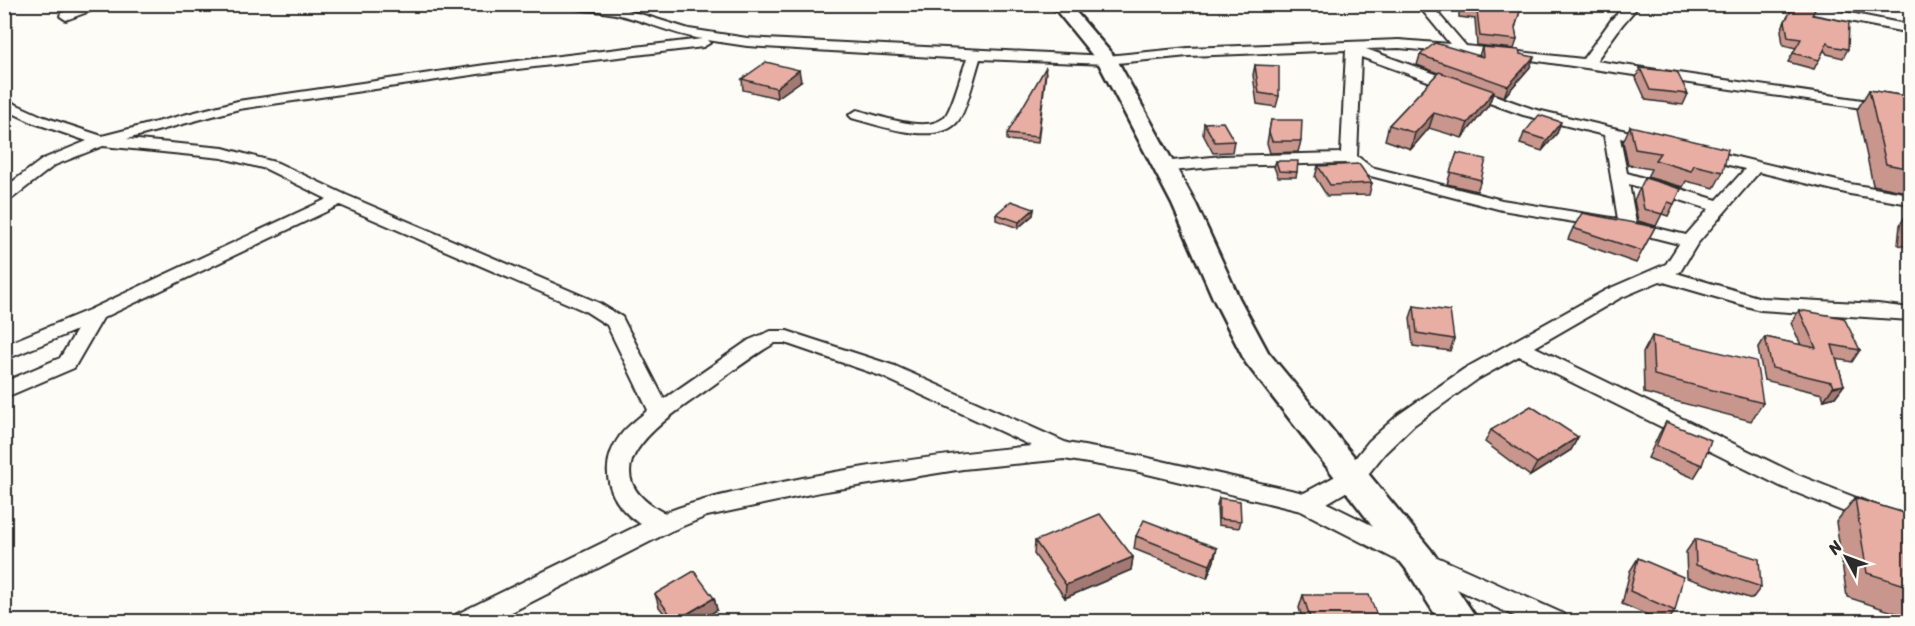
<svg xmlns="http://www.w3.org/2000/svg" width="1915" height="626" viewBox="0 0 1915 626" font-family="Sriracha,sans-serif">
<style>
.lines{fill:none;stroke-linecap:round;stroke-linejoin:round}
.street-casing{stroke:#2b2b2b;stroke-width:4}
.secondary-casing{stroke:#2b2b2b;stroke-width:5}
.street{fill:#fdfcf7;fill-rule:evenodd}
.secondary{fill:#fdfcf7;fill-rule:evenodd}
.wall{fill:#c8968d;stroke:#2b2b2b;stroke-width:1.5}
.shaded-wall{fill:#a27a73;stroke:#2b2b2b;stroke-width:1.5}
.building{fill:#e8aea4;stroke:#2b2b2b;stroke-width:1.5}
</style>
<rect width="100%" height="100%" fill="#fdfcf7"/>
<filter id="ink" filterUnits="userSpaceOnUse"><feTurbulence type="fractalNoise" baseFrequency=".0167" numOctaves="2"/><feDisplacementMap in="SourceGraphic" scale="12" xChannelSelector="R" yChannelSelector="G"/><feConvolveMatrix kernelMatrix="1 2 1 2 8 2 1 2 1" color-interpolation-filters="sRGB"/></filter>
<g filter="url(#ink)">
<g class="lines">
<!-- street casing -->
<g class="street-casing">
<g id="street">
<path d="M89 4H109L66 20 60 16 61 13Z"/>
<path d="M567 4 611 5 689 29 747 38 1107 56 1188 48 1399 40 1450 44 1417 4H1430L1466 46 1583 59 1612 19 1627 4H1640L1622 25 1596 61 1910 107V115L1524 59 1399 48 1366 49 1533 109 1656 138 1658 141 1656 144 1650 146 1620 138 1627 173 1717 200 1745 169 1693 156 1691 153 1693 150 1699 148 1850 184 1910 194V204L1850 194 1759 172 1697 244 1680 272 1676 273 1761 298 1878 304 1910 308V320L1760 310 1660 281 1620 298 1535 347 1798 475 1910 519V538L1782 487 1519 356 1478 379 1414 425 1385 453 1361 483 1327 503 1428 553 1564 614 1568 622H1527L1410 567 1301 511 1135 471 1064 459 963 469 820 492 707 516 671 531 492 622H453L457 614 641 524C608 505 597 467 620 436 627 426 639 418 648 410L607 325 585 311 340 205 103 318 74 368 4 398V382L60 358 77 330 4 360V345L89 310 327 199 266 169 222 158 103 146 55 165 10 200 4 201V188L43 159 87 141 34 123 4 109V99L44 117 102 136 238 101 485 65 702 39C668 34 637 16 603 12 592 10 575 11 567 4ZM707 40 747 46 967 59C961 73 954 103 946 115 932 136 876 115 857 110L849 115 852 118C877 125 938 147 958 121 967 110 975 74 980 59L1107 64 1188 56 1346 50 1341 153 1222 156 1162 162 1154 167 1162 172 1222 166 1345 163 1359 173 1502 210 1628 231 1679 244 1666 264 1606 290 1464 369 1398 415 1369 441 1345 471 1304 493 1135 455 1067 443 895 366 787 331H771L749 340 664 399 622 317 599 303 346 195 278 163 223 148 127 139 239 109 485 73 703 47 710 43ZM1361 57 1523 115 1604 135 1618 219 1502 200 1371 167 1357 156ZM1629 184 1709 209 1686 235 1636 223ZM775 343H785L881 376 1032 446C947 454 862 465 778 483 739 491 701 499 664 513 585 470 663 421 705 391 728 375 750 357 775 343Z"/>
<path d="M1777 4H1805L1910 25V33L1783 8Z"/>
</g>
</g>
<!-- secondary casing -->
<g class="secondary-casing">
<path id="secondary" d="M1051 4H1069L1117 60 1196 204 1239 298 1268 352 1431 550 1479 622H1440L1407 570 1246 363 1213 298 1172 204 1098 62Z"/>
</g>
<!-- street -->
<use href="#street" class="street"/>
<!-- secondary -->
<use href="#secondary" class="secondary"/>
</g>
<!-- wall -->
<g class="wall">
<path d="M1317 4H1359L1358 9Z"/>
<path d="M1459 4H1522L1515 28 1517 40 1514 49 1477 45 1475 19 1459 17Z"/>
<path d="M1812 15 1848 49 1843 58 1827 54 1824 50 1814 69 1788 62 1796 48 1783 45 1781 30 1785 21Z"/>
<path d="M1482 47 1520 54 1530 67 1504 97 1493 93 1488 106 1462 138 1429 128 1411 149 1385 140 1389 125 1438 73 1417 65 1420 55 1479 56Z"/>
<path d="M1255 65 1279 96 1276 107 1257 104 1253 75Z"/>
<path d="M1640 68 1688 94 1683 105 1646 100 1636 78Z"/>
<path d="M1046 72 1038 143 1007 140V134Z"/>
<path d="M742 79 801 81 777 98 743 90Z"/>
<path d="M1869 90 1911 97V193L1873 185 1857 110Z"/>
<path d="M1271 120 1301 141 1298 152 1270 153 1267 143Z"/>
<path d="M1204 123 1234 141 1232 152 1213 153 1203 134Z"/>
<path d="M1630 126 1723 172 1714 188 1686 181 1683 187 1647 177 1651 169 1628 165 1623 142Z"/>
<path d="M1524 133H1557L1542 151 1520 144Z"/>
<path d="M1457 153 1481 180 1477 191 1447 184Z"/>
<path d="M1276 161 1297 172 1296 177H1278L1274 167Z"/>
<path d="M1318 166 1372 183 1369 195 1327 196 1315 177Z"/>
<path d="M1640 188 1681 189 1668 216 1662 214 1656 226 1638 221 1634 200Z"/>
<path d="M1034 209 1033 215 1018 228 996 220V214Z"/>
<path d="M1907 213 1911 214V248L1898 245 1900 225Z"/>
<path d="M1655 227 1636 263 1568 239 1573 228Z"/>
<path d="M1414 306 1454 339 1450 351 1413 346 1410 318Z"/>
<path d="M1799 310 1860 350 1852 362 1836 359 1844 385 1835 397 1824 400 1822 394 1764 380 1758 349 1765 337 1801 345 1791 323Z"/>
<path d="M1652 336 1763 403 1751 421 1644 393 1643 353Z"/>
<path d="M1666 422 1702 465 1694 478 1648 458 1659 434Z"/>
<path d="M1491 430 1578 437 1571 450 1530 476 1485 442Z"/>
<path d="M1219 498 1241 521 1239 528 1218 525 1217 505Z"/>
<path d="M1855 498 1911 515V618L1847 597 1836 522Z"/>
<path d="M1136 536 1214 561 1207 578 1134 549Z"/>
<path d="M1695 539 1761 587 1752 599 1687 578 1686 552Z"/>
<path d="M1035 541 1133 557 1131 570 1065 598 1034 554Z"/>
<path d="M1638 558 1675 611 1668 621H1661L1622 604 1630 571Z"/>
<path d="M655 594 714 598 717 610 699 621H670L659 607Z"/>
<path d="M1303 595 1379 621H1303L1299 608Z"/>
</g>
<!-- shaded-wall -->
<g class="shaded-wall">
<path d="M1534 57 1530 67 1504 97 1508 86Z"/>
<path d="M799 70 801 81 777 98 776 88Z"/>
<path d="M1494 91 1488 106 1462 138 1468 123Z"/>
<path d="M1434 113 1429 128 1411 149 1415 133Z"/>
<path d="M1561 122 1557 133 1542 151 1547 140Z"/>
<path d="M1034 209 1033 215 1018 228 1019 222Z"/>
<path d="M1844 385 1835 397 1824 400 1833 387Z"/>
<path d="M1578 437 1571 450 1530 476 1537 463Z"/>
<path d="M1217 548 1214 561 1207 578 1210 565Z"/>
<path d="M1133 557 1131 570 1065 598 1066 585Z"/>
<path d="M714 598 717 610 699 621H676Z"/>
</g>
<!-- building -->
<g class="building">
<path d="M1462 4H1522L1515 28 1517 40 1480 36 1477 11 1461 9Z"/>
<path d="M1795 4 1816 8 1812 15 1849 22 1848 49 1831 46 1828 42 1819 60 1793 53 1801 39 1788 37 1785 21Z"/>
<path d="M1435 43 1483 57 1482 47 1519 50 1520 54 1534 57 1508 86 1420 55Z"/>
<path d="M766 62 799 70 776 88 742 79Z"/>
<path d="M1255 65 1279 66V96L1259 93Z"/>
<path d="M1046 67 1038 137 1007 134Z"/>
<path d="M1640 68 1677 72 1688 94 1650 90Z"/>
<path d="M1439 72 1494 91 1468 123 1434 113 1415 133 1389 125Z"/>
<path d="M1869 90 1911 97V169L1886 164Z"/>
<path d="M1539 115 1561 122 1547 140 1524 133Z"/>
<path d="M1271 120H1302L1301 141H1272L1269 132Z"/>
<path d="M1223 122 1234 141 1215 142 1204 123Z"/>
<path d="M1630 126 1728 149 1723 172 1694 165 1691 171 1655 160 1660 153 1635 149Z"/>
<path d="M1457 153 1486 159 1481 180 1450 172Z"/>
<path d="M1276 161H1298L1297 172 1279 171Z"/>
<path d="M1359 164 1372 183 1330 185 1318 166Z"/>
<path d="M1645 178 1681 189 1674 204 1668 202 1662 214 1644 209 1640 188Z"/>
<path d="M1011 201 1034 209 1019 222 996 214Z"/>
<path d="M1582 213 1655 227 1642 251 1573 228Z"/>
<path d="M1907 213 1911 214V234L1906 233Z"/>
<path d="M1414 306 1450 311 1454 339 1417 333Z"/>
<path d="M1799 310 1844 318 1860 350 1832 345 1844 385 1833 387 1831 382 1772 368 1765 337 1816 348Z"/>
<path d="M1652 336 1756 361 1763 403 1654 375Z"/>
<path d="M1531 406 1578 437 1537 463 1491 430Z"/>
<path d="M1666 422 1711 440 1702 465 1656 446Z"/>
<path d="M1219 498 1240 501 1241 521 1219 519Z"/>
<path d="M1855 498 1911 515V587L1867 573Z"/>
<path d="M1100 514 1133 557 1066 585 1035 541Z"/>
<path d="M1144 520 1217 548 1210 565 1136 536Z"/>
<path d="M1695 539 1759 559 1761 587 1696 565Z"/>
<path d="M1638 558 1683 577 1675 611 1630 591Z"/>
<path d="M694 571 714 598 675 621 655 594Z"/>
<path d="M1303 595H1369L1379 621H1311Z"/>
</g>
</g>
<!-- margin -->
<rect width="1915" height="626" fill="none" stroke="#fdfcf7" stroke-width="24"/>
<rect x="12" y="12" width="1891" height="602" fill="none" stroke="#2b2b2b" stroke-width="2" filter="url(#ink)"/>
<!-- north arrow -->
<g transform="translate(1846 557) rotate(311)" stroke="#fdfcf7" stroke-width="4.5" paint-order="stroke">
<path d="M0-4.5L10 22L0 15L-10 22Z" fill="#2b2b2b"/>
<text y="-9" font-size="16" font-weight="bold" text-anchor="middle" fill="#2b2b2b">N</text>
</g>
</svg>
